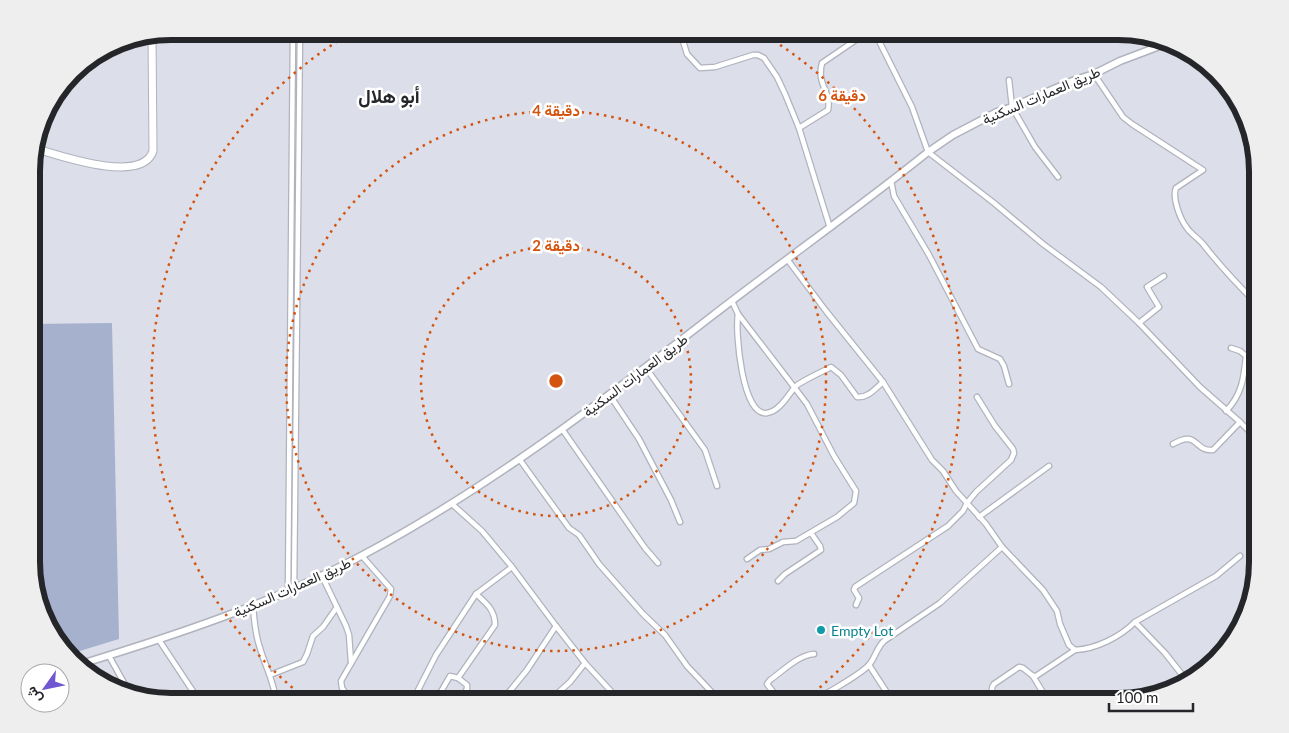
<svg xmlns="http://www.w3.org/2000/svg" width="1289" height="733" viewBox="0 0 1289 733" font-family="Lato,Vazirmatn,sans-serif">
<style>
.green{fill:#a6b1cd}
.lines{fill:none;stroke-linecap:round;stroke-linejoin:round}
.street-casing{stroke:#b0b3bd;stroke-width:7}
.secondary-casing{stroke:#b0b3bd;stroke-width:9}
.primary-casing{stroke:#b0b3bd;stroke-width:9}
.street{stroke:#fff;stroke-width:4.5}
.secondary{stroke:#fff;stroke-width:6}
.primary{stroke:#fff;stroke-width:7}
.ring{fill:none;stroke:#d4540f;stroke-width:2.5;stroke-dasharray:2.5 5}
.culture-dot{fill:#0f9aa8;stroke:#fff;stroke-width:2}
.labels{text-anchor:middle;dominant-baseline:central;stroke-width:5;stroke-linejoin:round;paint-order:stroke}
.street-label{font-size:14px;fill:#25262a;stroke:#fff}
.culture-label{font-size:14px;fill:#0d838f;stroke:#fff;text-anchor:start}
.district-label{font-size:19px;font-weight:bold;fill:#25262a;stroke:#fff}
.rim{fill:none;stroke:#25262a;stroke-width:6}
.centre{fill:#d4540f;stroke:#fff;stroke-width:2.5}
.ring-label{font-size:15px;text-anchor:middle;font-weight:bold;fill:#d4540f;stroke:#fff;stroke-width:5;stroke-linejoin:round;paint-order:stroke}
</style>
<rect width="100%" height="100%" fill="#dcdfe9"/>
<!-- green -->
<path class="green" d="M112 323 119 639 70 654 55 640 32 580V324Z"/>
<g class="lines">
<!-- street casing -->
<g class="street-casing">
<g id="street">
<path d="M680 31 687 54 700 68 715 67 753 55H758L764 58 777 77 785 94 799 128 830 228"/>
<path d="M1094 74 1123 117 1132 124 1203 170 1176 188C1172 198 1180 219 1187 228 1191 234 1198 238 1203 244 1220 266 1238 285 1257 304"/>
<path d="M1009 80 1012 107 1035 147 1058 177"/>
<path d="M799 128 828 110C832 92 816 85 822 63L866 33 873 34 877 37 912 107 928 152 994 203 1043 244 1101 287 1139 323 1200 387 1240 422 1257 439"/>
<path d="M891 181 894 196 929 255 978 349 1000 359 1004 366 1009 384"/>
<path d="M787 259 826 311 883 382 932 460 943 471 956 491 986 524 1002 547 1043 590 1057 611 1060 624 1069 645 1075 650C1096 649 1120 637 1135 622L1165 653 1187 681"/>
<path d="M732 301 738 314 807 404 834 456 856 491 854 503 837 517 796 541 783 542 769 549 760 550 747 559"/>
<path d="M738 314C735 331 742 417 767 413 780 411 788 395 795 387 799 382 824 371 831 367L841 375 857 397C868 398 875 389 883 382"/>
<path d="M1139 323 1159 307 1147 287 1164 276"/>
<path d="M646 368 705 450 717 486"/>
<path d="M609 394 639 439 671 500 680 522"/>
<path d="M1226 411C1242 395 1244 377 1246 356L1240 351 1231 348"/>
<path d="M562 429 645 548 658 563"/>
<path d="M1173 444C1198 429 1194 452 1213 450L1240 422"/>
<path d="M520 460 569 528 579 535 599 564 643 614 665 635 687 666 721 702"/>
<path d="M452 504 482 531 512 567 556 626 585 663 621 702"/>
<path d="M979 517 1049 466"/>
<path d="M322 576 346 626 349 635 351 662"/>
<path d="M778 581 785 574 821 550 820 546 811 533"/>
<path d="M294 588 300 31"/>
<path d="M288 591 293 31"/>
<path d="M253 605C254 620 255 634 260 648 265 666 275 683 276 702"/>
<path d="M856 605 859 598 854 590 855 587 948 526 963 511 967 503 976 492 1011 460 1014 453 1013 449 995 426 977 397"/>
<path d="M1135 622 1216 576 1240 556"/>
<path d="M159 640 200 702"/>
<path d="M109 656 128 690"/>
<path d="M869 665 893 702"/>
<path d="M270 675 303 662 307 654 313 636 323 627 337 607"/>
<path d="M1033 676 1048 701"/>
<path d="M352 702 342 688 341 681 390 596 391 589 362 556"/>
<path d="M412 702 436 655 476 594 512 567"/>
<path d="M435 702 450 676 458 678"/>
<path d="M458 702 467 689V685L458 678 495 625C495 610 487 604 476 594"/>
<path d="M501 702 527 670 556 626"/>
<path d="M552 702 559 692 570 682 585 663"/>
<path d="M781 702 767 684 770 680C783 671 798 655 814 654"/>
<path d="M813 702C830 690 851 681 867 667 875 660 876 648 884 641L940 603 1002 547"/>
<path d="M997 702C994 696 989 690 994 684L1019 667 1023 668 1033 676H1036L1075 650"/>
</g>
</g>
<!-- secondary casing -->
<g class="secondary-casing">
<path id="secondary" d="M81 664C176 635 273 603 361 556 487 489 600 403 712 316 783 261 857 209 928 152L953 135 997 112 1012 107 1075 80 1094 74 1120 61 1165 44"/>
</g>
<!-- primary casing -->
<g class="primary-casing">
<path id="primary" d="M34 148C58 155 142 185 153 151L152 35"/>
</g>
<!-- street -->
<use href="#street" class="street"/>
<!-- secondary -->
<use href="#secondary" class="secondary"/>
<!-- primary -->
<use href="#primary" class="primary"/>
</g>
<!-- distance rings -->
<g class="ring">
<circle cx="556" cy="381" r="135"/>
<circle cx="556" cy="381" r="270"/>
<path d="M310 702A404 404 0 0 1 351 33M761 33A404 404 0 0 1 802 702"/>
</g>
<!-- markers -->
<circle class="culture-dot" cx="821" cy="630" r="5"/>
<g class="labels">
<!-- street labels -->
<g class="street-label">
<text transform="translate(1041 95) rotate(-23)">طريق العمارات السكنية</text>
<text transform="translate(635 375) rotate(-37)">طريق العمارات السكنية</text>
<text transform="translate(292 587) rotate(-24)">طريق العمارات السكنية</text>
</g>
<!-- culture labels -->
<g class="culture-label">
<text x="831" y="630">Empty Lot</text>
</g>
<!-- district labels -->
<g class="district-label">
<text x="389" y="95">أبو هلال</text>
</g>
</g>
<!-- crop -->
<path d="M0 0H1289V733H0ZM171 40H1118A131 131 0 0 1 1249 171V562A131 131 0 0 1 1118 693H171A131 131 0 0 1 40 562V171A131 131 0 0 1 171 40Z" fill="#eee" fill-rule="evenodd"/>
<path class="rim" d="M171 40H1118A131 131 0 0 1 1249 171V562A131 131 0 0 1 1118 693H171A131 131 0 0 1 40 562V171A131 131 0 0 1 171 40Z"/>
<circle cx="556" cy="381" r="8" class="centre"/>
<g class="ring-label">
<text x="842" y="101">6 دقيقة</text>
<text x="556" y="116">4 دقيقة</text>
<text x="556" y="251">2 دقيقة</text>
</g>
<!-- north arrow -->
<g transform="translate(45 688) rotate(237)"><circle r="24" fill="#ffffff" stroke="#a8a8aa"/>
<path d="M0-4L9 19L0 12L-9 19Z" fill="#7057d1"/>
<text y="-8" font-size="14" font-weight="bold" text-anchor="middle" fill="#25262a">ش</text>
</g>
<!-- scale -->
<path d="M1109 703v8h84v-8" fill="none" stroke="#25262a" stroke-width="2.5"/>
<text x="1116" y="703" font-size="15" fill="#25262a" stroke="#ffffff" stroke-width="4" paint-order="stroke">100 m</text>
</svg>
